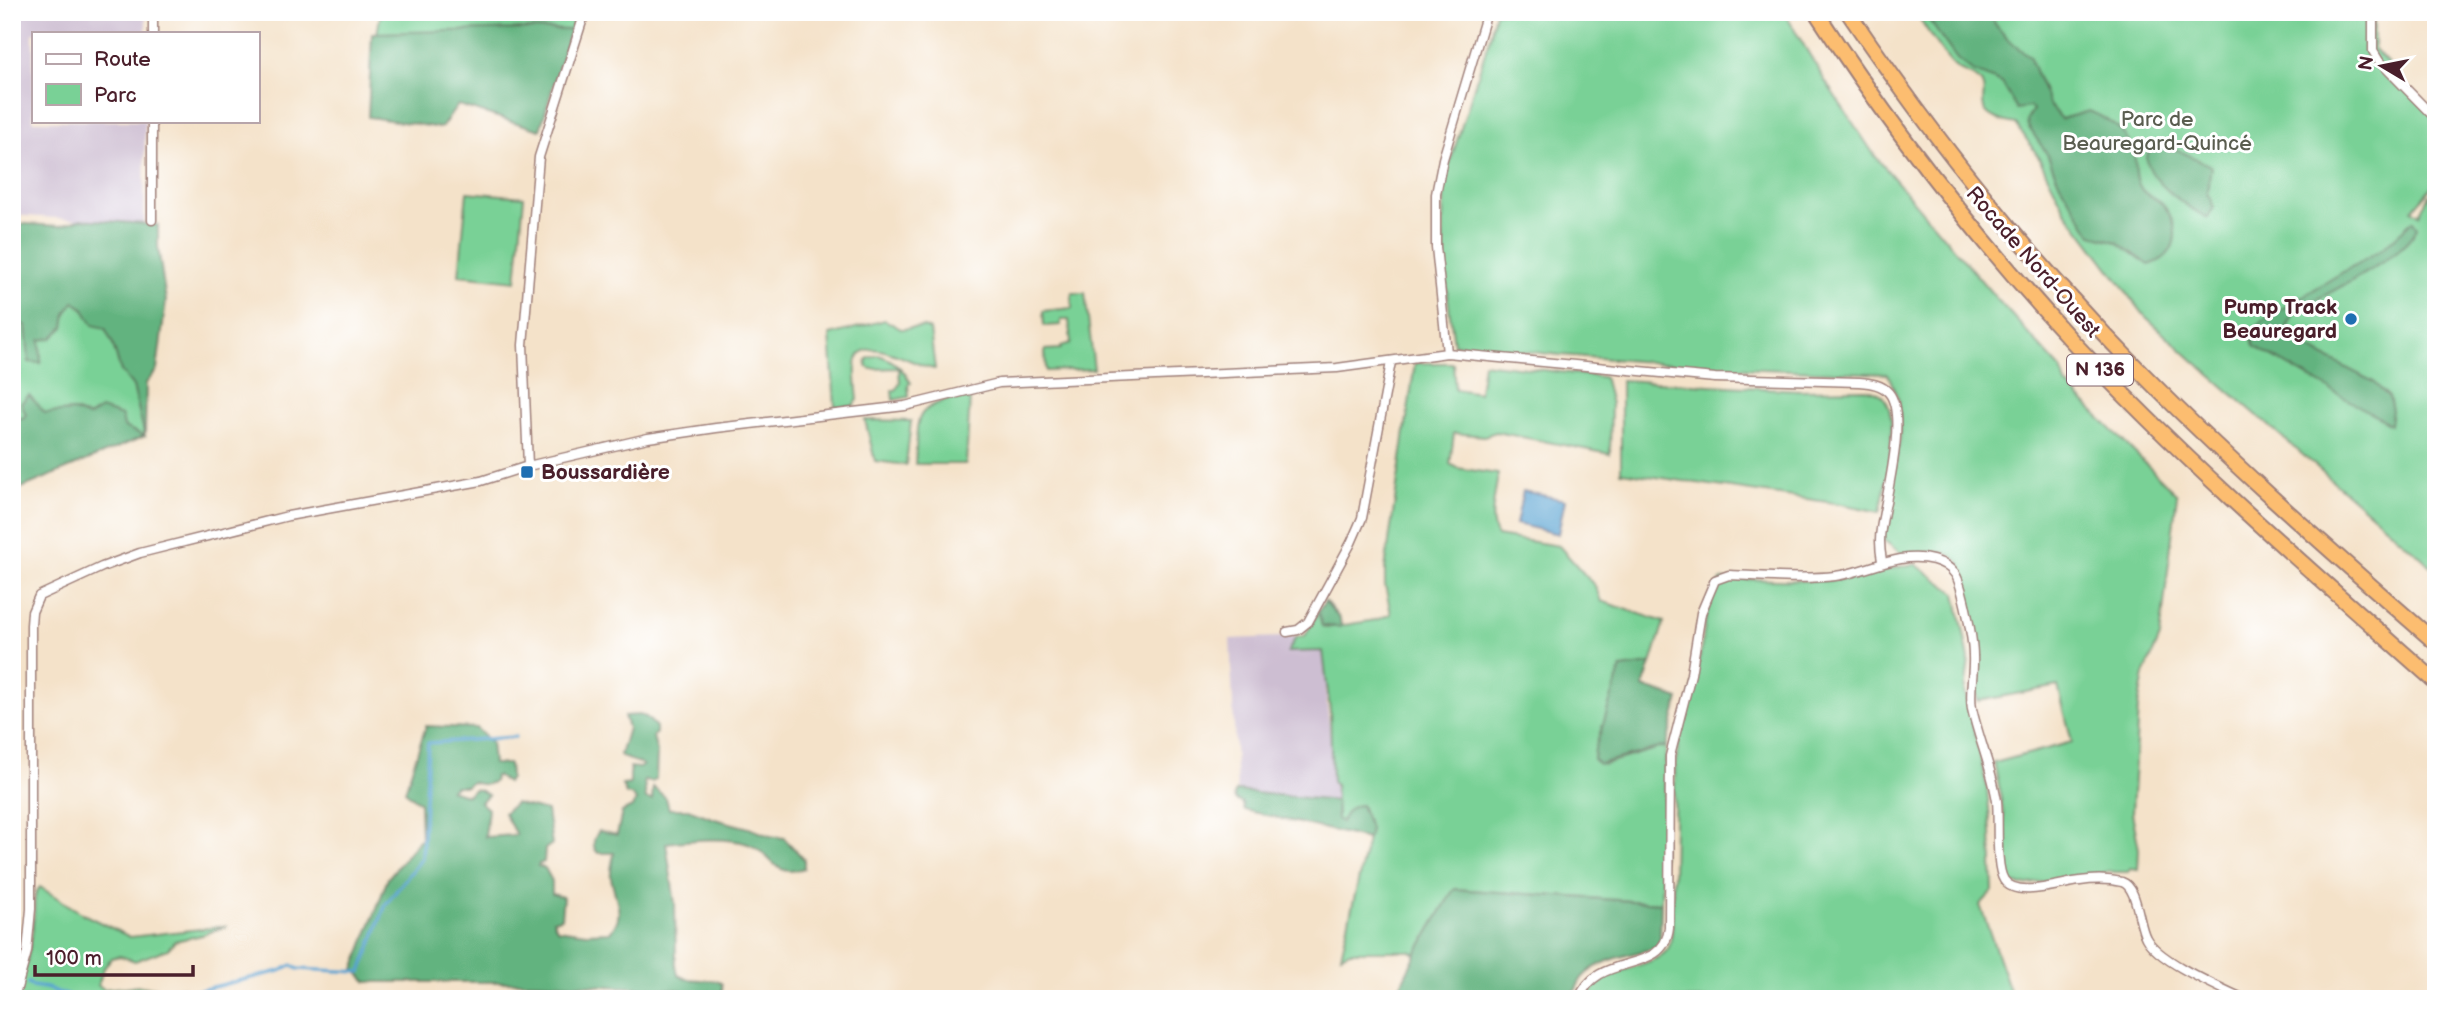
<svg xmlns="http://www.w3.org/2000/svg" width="2448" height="1011" viewBox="0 0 2448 1011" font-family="'Balsamiq Sans',sans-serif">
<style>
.industrial{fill:#cdbed2}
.green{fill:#79d196;stroke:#627860;stroke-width:2}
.forest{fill:#62b37f;stroke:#566955;stroke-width:2}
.water{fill:#59a3d1;stroke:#52617e;stroke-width:2}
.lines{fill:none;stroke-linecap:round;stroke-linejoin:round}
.stream{stroke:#59a3d1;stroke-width:3.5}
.minor-casing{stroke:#9f807a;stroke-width:11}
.trunk-casing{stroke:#9f807a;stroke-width:18}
.minor{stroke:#fff;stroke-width:8}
.trunk{stroke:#fcbd6f;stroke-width:14}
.poi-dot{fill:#1f6fb2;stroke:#fff;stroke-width:2.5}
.labels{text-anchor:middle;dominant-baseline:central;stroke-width:6;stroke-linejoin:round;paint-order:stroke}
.shield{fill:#fff;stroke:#80626b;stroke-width:2}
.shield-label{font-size:19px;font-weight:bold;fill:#4a1f2b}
.park-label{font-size:21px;fill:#5a5d50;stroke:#fff}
.street-label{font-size:21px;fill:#4a1f2b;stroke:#fff}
.poi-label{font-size:21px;font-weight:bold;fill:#4a1f2b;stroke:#fff;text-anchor:end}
</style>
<rect width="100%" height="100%" fill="#fff"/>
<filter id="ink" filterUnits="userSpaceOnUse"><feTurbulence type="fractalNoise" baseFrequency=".0143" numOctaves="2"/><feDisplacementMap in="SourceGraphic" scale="14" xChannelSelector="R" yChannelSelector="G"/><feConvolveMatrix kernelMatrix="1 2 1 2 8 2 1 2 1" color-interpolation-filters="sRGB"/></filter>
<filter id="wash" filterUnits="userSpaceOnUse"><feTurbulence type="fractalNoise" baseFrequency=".00686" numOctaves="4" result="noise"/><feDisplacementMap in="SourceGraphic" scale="28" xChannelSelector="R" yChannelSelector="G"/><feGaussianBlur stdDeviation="1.57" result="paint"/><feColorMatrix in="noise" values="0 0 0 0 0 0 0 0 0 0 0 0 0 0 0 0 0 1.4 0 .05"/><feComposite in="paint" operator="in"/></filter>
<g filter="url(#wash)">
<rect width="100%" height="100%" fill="#f4e2c9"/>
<!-- industrial -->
<g class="industrial">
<path d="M12 12H146V33H33V121H145L144 224 12 215Z"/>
<path d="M1318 612 1322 626 1326 628V694L1336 801 1237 791 1230 639 1305 636Z"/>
</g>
<!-- green -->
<g class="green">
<path d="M381 12H578L570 30 524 29 377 34Z"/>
<path d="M1495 12H1784L1827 84 1875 156 1996 298 2061 369 2066 384 2177 495 2160 637 2144 675 2138 706 2132 813 2139 849 2138 869 2130 868 2128 872H2106L2023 885 2012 884C2002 870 2007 847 2005 830 2003 807 1999 785 1994 763L2072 742 2058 686 1978 701 1976 689 1978 659 1961 565C1948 545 1925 553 1905 556L1882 539 1900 438 1899 401 1888 374 1713 367 1560 355 1454 344C1446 287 1438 228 1447 172L1490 37Z"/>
<path d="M1915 12H2374V48L2436 119V182L2412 210 2419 215 2429 195 2435 198 2432 205 2436 207V570L2193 360 2145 316 2065 210 2038 156 2016 124C1963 115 1994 95 1979 80 1972 74 1961 73 1955 67 1939 52 1928 30 1915 12Z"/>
<path d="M467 192 524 197 516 281 459 275Z"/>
<path d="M1072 293H1085L1094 369 1046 371 1045 350 1061 349V346L1071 343 1069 320H1061V325L1046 326 1044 325 1043 311 1072 308Z"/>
<path d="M74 301 105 328 112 342 121 371 133 386 145 436 74 411 26 415 23 418H12V322L26 325 29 361 41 363 39 340 66 313Z"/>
<path d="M885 320 901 329 924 327 930 330 935 369C917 368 860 328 856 365 855 376 857 389 858 400L853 406 835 407 830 335Z"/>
<path d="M878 355C893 359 904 370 911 383L908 384 909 397 893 400 892 390H896L900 383 899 368 871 369 866 366 867 359Z"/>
<path d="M1415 363H1453L1455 389 1479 393 1483 363 1603 377 1605 380 1611 404 1610 454 1496 432 1484 436 1454 433 1450 464 1457 468 1498 474C1496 492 1487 521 1497 536L1559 546 1595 586 1601 601 1664 622 1651 664 1621 669 1595 749 1594 760 1604 764 1666 746 1661 903 1454 889 1416 954 1410 951H1350L1341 955 1368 839 1342 833 1337 819 1335 784 1332 782 1330 711 1323 651 1288 652 1296 637 1305 636 1318 612 1322 626 1326 628 1376 620 1391 614 1385 585V569Z"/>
<path d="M1621 380 1799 390 1865 389C1872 390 1879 392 1884 398 1901 419 1885 487 1880 512L1841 504 1621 472Z"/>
<path d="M959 396 970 398 966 464H915C919 417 909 410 959 396Z"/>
<path d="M865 420 911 421 906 465 875 461Z"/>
<path d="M1915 564 1956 593 1969 659 1965 692 1987 787 1991 832 1993 891 1980 905 2013 999H1587C1592 991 1596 983 1605 978 1620 968 1661 964 1669 947 1671 942 1671 936 1672 931L1675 770 1679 740 1697 673 1707 613 1715 588 1722 580C1763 577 1805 584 1847 579 1870 577 1891 567 1915 564Z"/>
<path d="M40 887 83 914 130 937 227 926 202 935 175 941 168 949 135 961 120 956 111 958 103 970 98 985 104 989 136 986 170 989 183 987 184 997 16 999C25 970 33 942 34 912 35 902 33 894 40 887Z"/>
</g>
<!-- forest -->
<g class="forest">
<path d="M1923 12H1990L1994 23 2010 42 2029 56 2049 104 2061 119 2089 111C2113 121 2129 132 2135 159 2136 168 2135 177 2139 185 2144 197 2156 196 2163 205 2182 228 2179 256 2149 265L2117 242 2092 235 2060 184 2047 154 2028 126 2027 120 2033 110 2030 107 2017 109 2002 83 1972 71 1957 59Z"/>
<path d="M524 29 570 30 540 130 458 105 441 128 368 117 372 33Z"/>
<path d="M2149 147 2174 148 2211 166 2207 193 2214 207 2208 218C2190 209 2149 182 2147 159 2147 155 2149 151 2149 147Z"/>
<path d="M81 219 158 225V247L166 301 157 370 146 383 145 436 12 492V418H23L26 415 21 403 29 395 45 413 74 411 88 417 101 409 122 416 124 427 145 436 133 386 121 371 112 342 105 328 93 325 83 308 74 302 66 313 64 327 52 338 40 340 41 363 29 362 26 325 12 322V223L60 226Z"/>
<path d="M2413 221 2417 227C2410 255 2322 296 2295 311L2287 327 2294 341 2372 381 2389 397 2392 410 2390 424 2254 346 2251 333 2263 320 2383 248Z"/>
<path d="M1325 601 1340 619 1341 627 1322 626 1318 612Z"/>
<path d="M1651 664 1643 687 1679 699 1666 746 1599 764 1594 760 1595 749 1621 668Z"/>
<path d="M639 715 646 717 656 727V733L653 736 657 753 656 779 652 782 644 781 646 799 652 800 653 787 666 798 669 809H688L715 819 749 828 770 836 784 838 804 859V868C773 880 772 852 748 844 726 836 689 840 666 843L675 903 676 966 678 975 686 979 718 981 722 984V996L704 997 679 990 532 982H367L354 969 388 878 421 838 420 803 405 791 426 726 476 728 491 742 493 764H509L510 778 507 783 497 776H495L494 782C485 785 481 785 472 782L466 786H455L450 790 467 795C475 787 478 788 488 795L480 802 488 809 485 837 516 835 504 813 515 803 547 811 552 844 545 849 544 862 539 864 538 866 545 868 552 881V894L563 897 561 918 553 920 557 929 586 933 610 932C627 914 614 898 611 877 610 869 613 861 614 853H598C591 846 593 839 599 831L617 835 622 812 632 807 636 801 633 796 626 794 622 785 630 784V767L639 768 643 765C635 760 628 761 620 755L628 728 624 716Z"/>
<path d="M1237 791 1336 801 1337 819 1341 822C1345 813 1350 805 1361 805L1370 829 1368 839 1244 810 1243 803 1235 800 1234 795Z"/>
<path d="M1454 889 1661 903 1660 941 1656 948C1633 954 1598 959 1582 978 1578 984 1575 992 1571 999H1394L1416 954Z"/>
</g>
<!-- water -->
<path class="water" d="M1523 491 1565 500 1558 534 1516 524Z"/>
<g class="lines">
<!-- stream -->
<g class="stream">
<path d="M12 964 17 968"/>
<path d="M28 983 32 986 46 988 77 999"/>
<path d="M105 999 140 991 188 993 280 971 292 965 298 969 361 972 386 904 422 858 428 743 515 737"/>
</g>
</g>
</g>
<g filter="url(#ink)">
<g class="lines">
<!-- minor casing -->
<g class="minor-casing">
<g id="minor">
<path d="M2373 12V51L2379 61 2436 119"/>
<path d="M153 33V12"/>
<path d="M152 220V121"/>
<path d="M1447 353 1436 247V194L1443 159 1487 12"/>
<path d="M528 466 523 345 539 157 585 12"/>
<path d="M1287 632 1298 630 1308 622 1351 543 1362 518 1391 362"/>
<path d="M14 999 27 952 31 909V625L32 612 39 596 102 567 140 553 288 516 481 481 528 466 648 438 716 428 905 406 999 383 1337 368 1447 353 1715 378 1859 382C1870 383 1882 384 1889 393 1908 416 1885 500 1881 529 1879 540 1880 550 1882 561"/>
<path d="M1579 999C1597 950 1664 977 1669 928L1670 756 1691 674 1701 613 1715 580 1729 575C1763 576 1800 580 1835 576 1868 572 1898 551 1933 560 1941 562 1949 566 1955 574 1963 586 1973 639 1973 656 1974 674 1969 691 1972 709 1979 740 1992 769 1997 801 1999 820 1995 866 2004 880 2016 899 2061 883 2080 881 2093 879 2109 879 2122 882 2138 887 2138 924 2146 938 2159 962 2219 987 2244 999"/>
</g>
</g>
<!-- trunk casing -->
<g class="trunk-casing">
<g id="trunk">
<path d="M1816 12C1892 129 1978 239 2073 342 2186 463 2312 572 2436 682"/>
<path d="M1848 12C1931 135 2024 252 2128 359 2225 459 2331 551 2436 643"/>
</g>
</g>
<!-- minor -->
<use href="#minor" class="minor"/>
<!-- trunk -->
<use href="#trunk" class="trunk"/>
</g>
</g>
<!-- markers -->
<g class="poi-dot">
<circle cx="2351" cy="319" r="7"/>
<rect x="520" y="465" width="14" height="14" rx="3.5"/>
</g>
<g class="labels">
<!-- shield labels -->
<rect class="shield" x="2067" y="354.5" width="66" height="31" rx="5"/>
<g class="shield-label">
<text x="2100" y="370">N 136</text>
</g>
<!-- park labels -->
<g class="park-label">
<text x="2157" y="119">Parc de<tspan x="2157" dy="24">Beauregard-Quincé</tspan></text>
</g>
<!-- street labels -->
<g class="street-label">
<text transform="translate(2033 262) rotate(49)">Rocade Nord-Ouest</text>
</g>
<!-- poi labels -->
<g class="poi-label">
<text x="2337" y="307">Pump Track<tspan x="2337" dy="24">Beauregard</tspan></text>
<text x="541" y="472" text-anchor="start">Boussardière</text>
</g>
</g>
<!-- margin -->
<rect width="2448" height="1011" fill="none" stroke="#fff" stroke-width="42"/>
<!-- legend -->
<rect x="32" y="32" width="228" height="91" fill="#ffffff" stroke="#b7a5aa" stroke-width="2"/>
<rect x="46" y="54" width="35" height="10" fill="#ffffff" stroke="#b7a5aa" stroke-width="2"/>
<text x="94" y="66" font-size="21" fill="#4a1f2b">Route</text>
<rect x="46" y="84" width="35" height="21" fill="#79d196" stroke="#b7a5aa" stroke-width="2"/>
<text x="94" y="102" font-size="21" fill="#4a1f2b">Parc</text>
<!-- north arrow -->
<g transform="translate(2382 66) rotate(280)" stroke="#ffffff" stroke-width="5" paint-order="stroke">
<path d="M0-5L12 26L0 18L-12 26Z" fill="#4a1f2b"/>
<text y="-10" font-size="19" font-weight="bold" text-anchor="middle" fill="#4a1f2b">N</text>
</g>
<!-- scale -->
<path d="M35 965v10h158v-10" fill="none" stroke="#4a1f2b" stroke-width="3.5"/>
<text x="46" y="965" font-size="21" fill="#4a1f2b" stroke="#ffffff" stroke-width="5" paint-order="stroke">100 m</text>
</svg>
